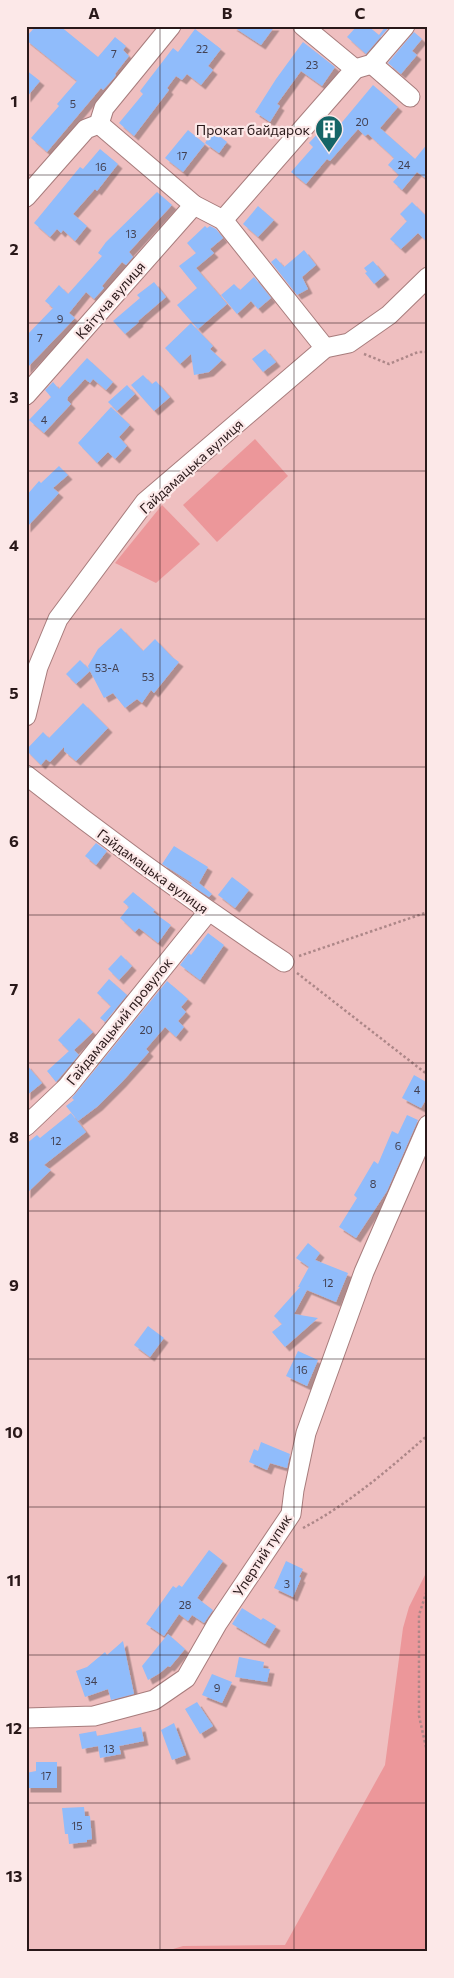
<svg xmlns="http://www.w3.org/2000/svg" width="454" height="1978" viewBox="0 0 454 1978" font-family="Commissioner,sans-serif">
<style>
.green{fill:#ec979a}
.building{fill:#90bcfb;filter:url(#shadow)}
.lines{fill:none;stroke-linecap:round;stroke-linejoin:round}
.minor-casing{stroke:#a77c7c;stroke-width:21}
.path{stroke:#ad8788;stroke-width:2.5;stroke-dasharray:2.5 2.5;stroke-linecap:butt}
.minor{stroke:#fff;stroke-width:19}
.grid{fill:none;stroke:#291819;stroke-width:1;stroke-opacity:0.55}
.labels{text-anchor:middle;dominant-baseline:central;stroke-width:4.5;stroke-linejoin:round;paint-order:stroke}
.number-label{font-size:11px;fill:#434152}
.poi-label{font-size:14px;fill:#291819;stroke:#fce8e8;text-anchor:end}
.street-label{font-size:14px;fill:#291819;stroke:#fce8e8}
.neatline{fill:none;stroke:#291819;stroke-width:2}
.grid-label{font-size:16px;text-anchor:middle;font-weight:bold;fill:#291819}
</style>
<defs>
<filter id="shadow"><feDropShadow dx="4.5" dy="4.5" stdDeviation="0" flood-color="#0004"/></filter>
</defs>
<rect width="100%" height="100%" fill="#efbfc0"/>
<!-- green -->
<g class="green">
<path d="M255 439 288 476 217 542 183 505Z"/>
<path d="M162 505 200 544 156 583 115 563Z"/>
<path d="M428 1569V1952H163L183 1946 285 1945 385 1765 403 1628 409 1607Z"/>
</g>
<!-- building -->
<g class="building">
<path d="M36 26H60L98 57 115 37 126 46 123 50 129 56 115 74 116 75 113 79 103 90 101 88 47 152 31 138 59 106 57 104 77 81 26 40V37Z"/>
<path d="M232 26H275L261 45Z"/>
<path d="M357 26H368L379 35 386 26H390L366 54 347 37Z"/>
<path d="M195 29 221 49 208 66 213 70 201 85 187 74 182 80 176 76 167 88 169 90 134 136 119 123 143 94 140 91 173 48 178 52Z"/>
<path d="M414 32 422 39 412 51 417 55 401 74 388 63Z"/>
<path d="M303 42 335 67 322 86 301 71 277 104 280 106 270 122 255 112 276 79Z"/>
<path d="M26 70 40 81 26 98Z"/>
<path d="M373 85 398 107 380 128 415 159 428 143V180L417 172 402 190 393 182 399 175 388 165 394 158 368 134 365 136 358 129 330 161 327 159 306 184 291 172 313 147 309 143 322 129 324 130 332 122 338 127Z"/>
<path d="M188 130 205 144 183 172 165 158Z"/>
<path d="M213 131 227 142 219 153 205 143Z"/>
<path d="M100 149 118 164 97 191 95 189 73 214 87 226 75 241 63 230 61 233 57 229 50 237 34 223 80 167 83 169Z"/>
<path d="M157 192 172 205 129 252 133 257 126 265 122 262 102 286 104 288 94 299 86 292 69 313 75 318 26 369V336L53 308 45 301 59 285 68 294 102 256 98 253 106 242Z"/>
<path d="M412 202 428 218V243L418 233 401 249 390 239 407 221 400 214Z"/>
<path d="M258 206 274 220 258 237 243 224Z"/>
<path d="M205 226 207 228 210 226 216 229 223 238 210 249 214 253 196 268 227 304 198 329 177 305 197 288 179 266 196 253 187 243Z"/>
<path d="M304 250 316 265 302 277 308 289 297 295 271 262 276 258 284 267Z"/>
<path d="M373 261 385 275 374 284 365 273 367 272 364 268Z"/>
<path d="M254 277 271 298 258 309 251 301 237 314 221 295 234 284 240 290Z"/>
<path d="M154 282 166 297 138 321 139 322 125 334 113 321 140 298 137 295Z"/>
<path d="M191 323 213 346 210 349 222 360 209 372 194 375 191 354 180 364 165 348Z"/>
<path d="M265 349 276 362 263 372 252 359Z"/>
<path d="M87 358 113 382 106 390 93 379 90 383 85 379 68 397 67 400 71 404 44 433 29 420 51 397 45 390 53 382 59 389Z"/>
<path d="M143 375 152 384 156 381 170 397 154 411 131 385Z"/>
<path d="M127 385 135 394 117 411 108 402Z"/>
<path d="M111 407 130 425 119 437 127 446 115 459 108 452 97 463 78 443Z"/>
<path d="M59 466 68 475 53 488 59 493 26 528V496L39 481 41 483Z"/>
<path d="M121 628 143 651 155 639 172 657 179 662 154 693 151 690 142 703 137 699 125 708 113 693 104 698 90 671 76 684 66 674 80 660 89 669 88 666 98 649Z"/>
<path d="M83 703 108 728 76 761 64 751V747L50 762 46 759 41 765 26 750 43 732 49 738Z"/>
<path d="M96 843 107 851 96 865 85 856Z"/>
<path d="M174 846 208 867 199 883 212 894 209 897 191 885 192 883 162 864Z"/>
<path d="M232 877 249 890 235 908 218 895Z"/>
<path d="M133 892 155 910 153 912 171 925 158 943 139 928 135 932 120 918 129 907 123 902Z"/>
<path d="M208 933 224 945 200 980 180 965 189 953 191 955Z"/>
<path d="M121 955 132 966 119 980 108 969Z"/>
<path d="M109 979 127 995 105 1022 100 1018 111 1006 97 993Z"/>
<path d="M167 981 188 999 181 1007 186 1012 178 1021 184 1027 176 1037 165 1027 146 1049 149 1052 122 1082 98 1106 78 1121 66 1106 74 1100 72 1098Z"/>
<path d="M79 1018 93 1032 74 1050 79 1055 56 1082 47 1071 69 1051 58 1040Z"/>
<path d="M26 1064 42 1083 26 1096Z"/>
<path d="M414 1075 428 1083V1096L421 1108 402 1098Z"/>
<path d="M71 1113 86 1132 44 1165 51 1170 26 1194V1144L37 1135 40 1138Z"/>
<path d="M407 1115 418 1120 387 1191 356 1238 339 1227 357 1198 354 1195 374 1161 378 1164 392 1131 398 1134Z"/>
<path d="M308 1243 320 1253 315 1260 348 1273 336 1302 307 1290 294 1314 318 1318 285 1347 272 1332 282 1324 274 1316 300 1287H298L309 1267 296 1258Z"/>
<path d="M148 1326 164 1338 150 1357 134 1345Z"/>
<path d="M298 1351 318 1360 307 1386 286 1376Z"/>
<path d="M261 1442 290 1454 287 1468 270 1463 267 1470 249 1462 254 1449 258 1451Z"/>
<path d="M209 1550 223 1561 197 1598 213 1610 204 1623 192 1615 188 1621 179 1614 164 1636 146 1624 173 1586 176 1588 179 1585 182 1587Z"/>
<path d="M286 1561 303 1569 299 1577 301 1578 293 1597 274 1588Z"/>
<path d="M242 1608 261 1620 263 1618 276 1626 265 1644 232 1624Z"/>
<path d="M168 1634 185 1649 170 1667 168 1666 160 1673 148 1680 142 1666Z"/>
<path d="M123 1641 134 1694 111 1700 108 1689 85 1697 76 1671 87 1667 105 1652 107 1655Z"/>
<path d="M239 1657 264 1662 263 1668 270 1669 267 1682 235 1677Z"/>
<path d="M212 1674 232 1682 222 1703 202 1695Z"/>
<path d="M197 1702 213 1726 200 1734 185 1709Z"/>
<path d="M174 1723 186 1755 172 1760 161 1730Z"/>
<path d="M141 1727 144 1741 119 1746 121 1754 100 1758 98 1746 82 1749 79 1734 96 1731 97 1736Z"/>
<path d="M36 1762H57V1788H26V1773L36 1771Z"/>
<path d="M84 1807 85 1816H90L92 1839 87 1840V1842L69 1844 68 1834H65L62 1808Z"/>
</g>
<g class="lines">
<!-- minor casing -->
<g class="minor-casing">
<g id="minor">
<path d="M372 64 410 97"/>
<path d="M355 69 372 64 405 26"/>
<path d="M99 124 194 205 223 220 325 348"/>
<path d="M26 197 86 129 99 124 104 108 171 26"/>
<path d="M223 220 355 69 303 26"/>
<path d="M26 395 194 205"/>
<path d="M26 716 38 667 58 619 145 502 325 348 349 343 389 315 428 277"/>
<path d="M26 775C110 841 195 903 284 962"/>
<path d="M26 1126 67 1087 208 912"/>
<path d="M26 1718 94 1716 154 1700 186 1678 217 1624 291 1514 294 1490 306 1433 364 1272 428 1125"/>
</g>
</g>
<!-- path -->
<g class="path">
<path d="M364 354 389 364 418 352H428"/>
<path d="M299 956 428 912"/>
<path d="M297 973 428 1075"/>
<path d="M303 1528C349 1504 389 1469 428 1435"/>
<path d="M428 1587 419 1615V1716L428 1756"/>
</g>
<!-- minor -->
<use href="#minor" class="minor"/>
</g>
<!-- grid -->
<path class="grid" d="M160 26V1952M294 26V1952M26 175H428M26 323H428M26 471H428M26 619H428M26 767H428M26 915H428M26 1063H428M26 1211H428M26 1359H428M26 1507H428M26 1655H428M26 1803H428"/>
<!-- icons -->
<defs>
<g id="building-pin" transform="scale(1.4375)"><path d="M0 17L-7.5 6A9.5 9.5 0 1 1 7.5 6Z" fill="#156567" stroke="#fce8e8"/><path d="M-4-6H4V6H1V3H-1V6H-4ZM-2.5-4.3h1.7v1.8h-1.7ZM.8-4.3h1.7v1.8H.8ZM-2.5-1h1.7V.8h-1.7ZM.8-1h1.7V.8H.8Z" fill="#fff"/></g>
</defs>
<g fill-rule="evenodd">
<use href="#building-pin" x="329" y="129"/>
</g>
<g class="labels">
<!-- number labels -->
<g class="number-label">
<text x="202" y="48">22</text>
<text x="114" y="53">7</text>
<text x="312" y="64">23</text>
<text x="73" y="103">5</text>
<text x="362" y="121">20</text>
<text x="182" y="155">17</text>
<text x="404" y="164">24</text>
<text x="101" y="166">16</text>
<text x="131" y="233">13</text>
<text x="60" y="318">9</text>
<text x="40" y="337">7</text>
<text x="44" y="419">4</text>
<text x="107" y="667">53-А</text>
<text x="148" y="676">53</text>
<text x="146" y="1029">20</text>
<text x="417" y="1089">4</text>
<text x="56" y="1140">12</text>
<text x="398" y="1145">6</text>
<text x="373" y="1183">8</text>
<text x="328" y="1282">12</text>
<text x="302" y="1369">16</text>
<text x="287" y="1583">3</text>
<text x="185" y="1604">28</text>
<text x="91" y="1680">34</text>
<text x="217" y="1687">9</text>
<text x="109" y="1748">13</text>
<text x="46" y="1775">17</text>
<text x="77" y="1825">15</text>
</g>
<!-- poi labels -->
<g class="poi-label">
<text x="310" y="129">Прокат байдарок</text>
</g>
<!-- street labels -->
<g class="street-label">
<text transform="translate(110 300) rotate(-49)">Квітуча вулиця</text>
<text transform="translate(191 466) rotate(-42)">Гайдамацька вулиця</text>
<text transform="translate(153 871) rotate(36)">Гайдамацька вулиця</text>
<text transform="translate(119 1021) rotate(-51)">Гайдамацький провулок</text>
<text transform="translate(262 1555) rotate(-57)">Упертий тупик</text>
</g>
</g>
<!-- border -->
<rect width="454" height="1978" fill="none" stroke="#fce8e8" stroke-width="55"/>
<rect x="28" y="28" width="398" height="1922" class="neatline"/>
<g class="grid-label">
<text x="94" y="19">A</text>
<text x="227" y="19">B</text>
<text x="360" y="19">C</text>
<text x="14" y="107">1</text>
<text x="14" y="255">2</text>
<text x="14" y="403">3</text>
<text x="14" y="551">4</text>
<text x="14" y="699">5</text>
<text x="14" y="847">6</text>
<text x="14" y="995">7</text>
<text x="14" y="1143">8</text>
<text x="14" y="1291">9</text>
<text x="14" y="1438">10</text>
<text x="14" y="1586">11</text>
<text x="14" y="1734">12</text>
<text x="14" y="1882">13</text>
</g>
</svg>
